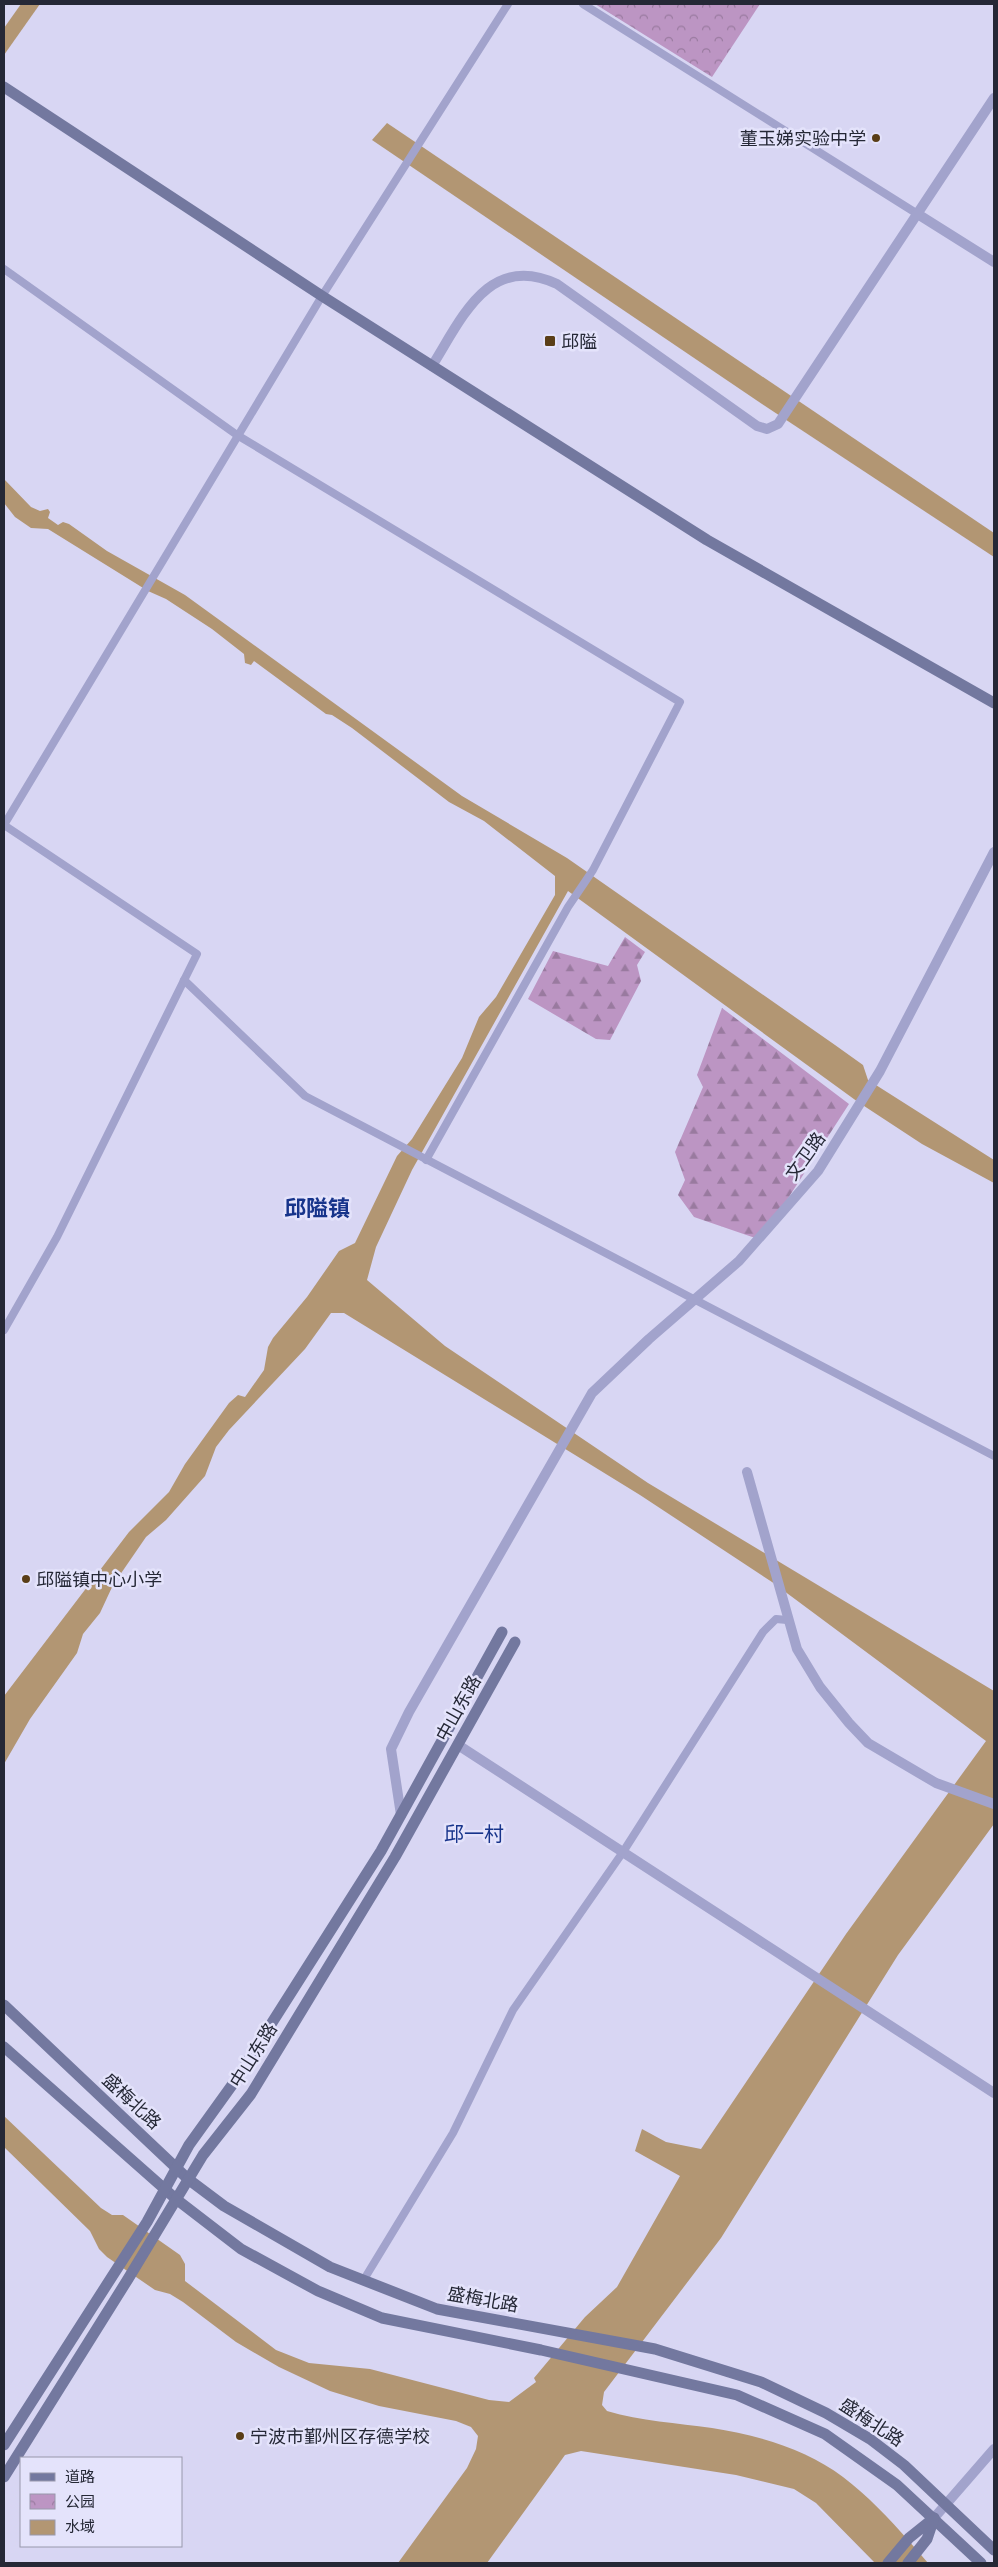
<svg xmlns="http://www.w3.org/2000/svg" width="998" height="2567" viewBox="0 0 998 2567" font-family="Inter,'Noto Sans SC',sans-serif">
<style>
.forest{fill:url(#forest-firs)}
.park{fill:url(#park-crowns)}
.water{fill:#b29673}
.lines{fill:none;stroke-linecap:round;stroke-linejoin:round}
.minor{stroke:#a2a3cc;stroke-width:8}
.tertiary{stroke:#a2a3cc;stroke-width:10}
.secondary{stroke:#73789f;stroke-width:11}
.poi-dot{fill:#5a3e17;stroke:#e4e3fb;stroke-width:2}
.labels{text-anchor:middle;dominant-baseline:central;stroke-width:5;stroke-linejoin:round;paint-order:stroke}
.poi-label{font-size:18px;fill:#252836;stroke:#e4e3fb;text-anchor:start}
.street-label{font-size:18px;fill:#252836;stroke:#e4e3fb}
.quarter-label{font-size:20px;fill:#17348b;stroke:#e4e3fb}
.district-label{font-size:22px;font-weight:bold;fill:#17348b;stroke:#e4e3fb}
</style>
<defs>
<pattern id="forest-firs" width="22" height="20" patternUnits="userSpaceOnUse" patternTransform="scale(1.25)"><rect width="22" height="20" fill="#bc95c3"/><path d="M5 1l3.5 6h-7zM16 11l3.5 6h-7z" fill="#997a9f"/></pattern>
<pattern id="park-crowns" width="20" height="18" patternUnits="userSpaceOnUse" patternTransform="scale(1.25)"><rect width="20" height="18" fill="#bc95c3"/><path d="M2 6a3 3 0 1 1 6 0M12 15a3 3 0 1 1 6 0" fill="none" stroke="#997a9f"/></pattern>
</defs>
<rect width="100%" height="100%" fill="#d8d6f3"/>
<!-- forest -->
<g class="forest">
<path d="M625 937 645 952 637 965 641 981 610 1040 596 1039 528 999 553 951 608 966Z"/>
<path d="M722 1008 849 1104 761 1240 694 1217 678 1195 685 1180 675 1152 703 1087 697 1075Z"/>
</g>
<!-- park -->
<path class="park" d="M595 4H760L712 77Z"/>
<!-- water -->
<g class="water">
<path d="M21 4H40L4 55V28Z"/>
<path d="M387 123 994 533V557L762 404 372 140Z"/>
<path d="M4 479 31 507 40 511 48 509 50 512 48 518 58 525 63 522 69 524 107 551 185 595 462 796 567 858 835 1045 863 1065 868 1080 994 1160V1183L922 1144 858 1102 568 891 412 1170 376 1247 367 1280 445 1346 648 1483 994 1691V1824L898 1955 721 2238 604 2392 602 2405 607 2411C641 2421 677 2423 712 2428 757 2435 806 2449 843 2477 875 2501 902 2533 928 2563H875L816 2503 794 2489 736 2475 581 2451 565 2455 487 2563H398L467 2468 476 2449 478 2436 471 2427 456 2421 379 2406 330 2391 279 2367 236 2342 183 2302 170 2294 155 2290 107 2257 99 2249 90 2231 4 2147V2116L101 2208 112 2215H123L180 2255 185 2264V2281L276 2350 309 2363 370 2369 489 2400 509 2402 536 2382 534 2378 585 2317 617 2287 680 2176 635 2151 642 2129 666 2142 701 2149 846 1934 986 1741 772 1582 640 1495 344 1313H331L305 1349 229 1430 216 1447 205 1476 166 1520 146 1537 113 1585 100 1613 83 1634 77 1653 30 1719 4 1764V1696L129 1532 169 1492 185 1464 229 1403 238 1395 245 1397 264 1370 268 1347 273 1338 307 1297 339 1251 355 1243 397 1156 412 1139 462 1058 479 1017 496 997 555 895V876L484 821 449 802 352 728 332 715 326 714 254 661 251 665 245 663 244 654 212 629 166 599 148 591 48 529 31 528 15 517 4 503Z"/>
</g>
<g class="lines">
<!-- minor -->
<g class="minor">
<path d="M583 4 916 213"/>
<path d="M4 269 237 435 680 702 593 870 568 907 426 1160"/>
<path d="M4 825 322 296 508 4"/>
<path d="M4 825 197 954 57 1237 4 1330"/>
<path d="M184 980 305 1096 994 1456"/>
<path d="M363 2281 453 2133 513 2010 623 1852 763 1632 776 1619 787 1620"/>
</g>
<!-- tertiary -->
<g class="tertiary">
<path d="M916 213 994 262"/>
<path d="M432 366C462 318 489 252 557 284L757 426 767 429 778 424 994 98"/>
<path d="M747 1472 797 1649 820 1687 849 1723 868 1743 936 1783 994 1804"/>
<path d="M458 1745 994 2093"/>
<path d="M401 1815 391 1749 409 1712 592 1393 649 1339 739 1261 818 1171 880 1071 994 852"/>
<path d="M934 2518 994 2449"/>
</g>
<!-- secondary -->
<g class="secondary">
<path d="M4 87 322 296 707 540 994 703"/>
<path d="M4 2005 188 2179 224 2206 330 2267 437 2309 655 2349 761 2382 826 2413 870 2439 904 2465 994 2550"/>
<path d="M4 2047 176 2199 241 2249 318 2291 382 2318 541 2350 737 2395 825 2434 897 2485 981 2563"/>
<path d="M4 2445 147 2222 189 2145 235 2081 381 1851 502 1632"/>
<path d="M4 2477 128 2279 203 2155 251 2094 395 1857 515 1642"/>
<path d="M888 2563 909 2538 934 2518"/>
<path d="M908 2563 927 2539 934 2518"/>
</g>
</g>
<!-- markers -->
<g class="poi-dot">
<circle cx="876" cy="138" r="5"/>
<rect x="544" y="335" width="12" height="12" rx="2.5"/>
<circle cx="26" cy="1579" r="5"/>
<circle cx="240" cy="2436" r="5"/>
</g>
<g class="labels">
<!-- poi labels -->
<g class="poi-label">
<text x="866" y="138" text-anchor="end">董玉娣实验中学</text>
<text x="561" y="341">邱隘</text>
<text x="36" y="1579">邱隘镇中心小学</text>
<text x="250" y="2436">宁波市鄞州区存德学校</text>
</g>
<!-- street labels -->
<g class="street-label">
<text transform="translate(805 1156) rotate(-54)">文卫路</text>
<text transform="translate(458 1708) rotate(-61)">中山东路</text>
<text transform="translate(253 2055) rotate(-58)">中山东路</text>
<text transform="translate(132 2101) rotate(43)">盛梅北路</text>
<text transform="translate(483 2299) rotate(10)">盛梅北路</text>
<text transform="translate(872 2422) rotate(33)">盛梅北路</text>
</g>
<!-- quarter labels -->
<g class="quarter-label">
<text x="474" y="1834">邱一村</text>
</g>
<!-- district labels -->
<g class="district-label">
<text x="317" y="1208">邱隘镇</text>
</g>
</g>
<!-- border -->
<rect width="998" height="2567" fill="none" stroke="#252836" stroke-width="10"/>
<!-- legend -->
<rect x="20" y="2457" width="162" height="90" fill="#e4e3fb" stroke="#9898ac"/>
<rect x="30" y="2473" width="25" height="8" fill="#73789f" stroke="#9898ac"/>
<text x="65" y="2482" font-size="15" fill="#252836">道路</text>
<rect x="30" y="2494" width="25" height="15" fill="url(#park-crowns)" stroke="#9898ac"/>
<text x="65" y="2507" font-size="15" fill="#252836">公园</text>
<rect x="30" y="2520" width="25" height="15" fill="#b29673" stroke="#9898ac"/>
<text x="65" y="2532" font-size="15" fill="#252836">水域</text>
</svg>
